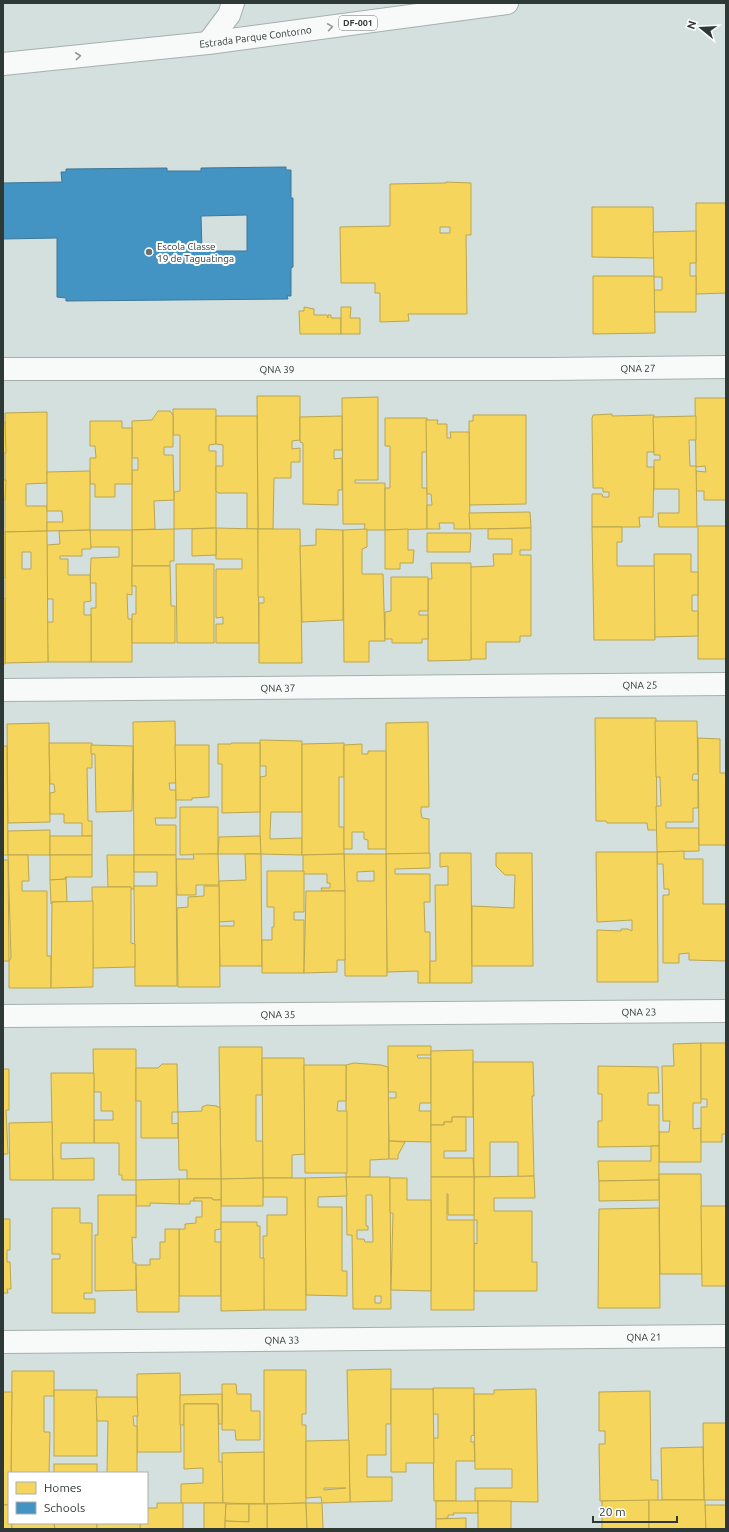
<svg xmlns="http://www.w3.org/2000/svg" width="729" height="1532" viewBox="0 0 729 1532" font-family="Ubuntu,sans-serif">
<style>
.homes{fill:#f6d55c;stroke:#baa650;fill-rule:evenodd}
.schools{fill:#4393c3;stroke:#3d7898;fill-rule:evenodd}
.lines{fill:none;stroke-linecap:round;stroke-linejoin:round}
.street-casing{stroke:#a5b0ad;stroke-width:24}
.highway-casing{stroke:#a5b0ad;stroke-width:24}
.street{stroke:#f8fafa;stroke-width:22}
.highway{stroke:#f8fafa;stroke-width:22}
.oneway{stroke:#939998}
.poi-dot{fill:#687370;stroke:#fff;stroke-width:1.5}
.labels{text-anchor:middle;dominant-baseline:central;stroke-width:4;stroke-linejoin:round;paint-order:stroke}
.shield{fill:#fff;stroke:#6d7472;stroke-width:1}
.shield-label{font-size:9px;font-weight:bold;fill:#2e3835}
.street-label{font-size:10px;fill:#2e3835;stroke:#fff}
.poi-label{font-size:10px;fill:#2e3835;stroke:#fff;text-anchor:start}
</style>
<rect width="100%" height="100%" fill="#d3e0dd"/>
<!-- homes -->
<g class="homes">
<path d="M446 182 471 183V235H466L467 314H408L409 321 380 322V293H375V283H341L340 227 390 226V184L446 183ZM440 227H450V233H440Z"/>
<path d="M696 203H726V293L696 294Z"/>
<path d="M592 207H653L654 258 592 257Z"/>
<path d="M696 231V263H690V276H696V312H654V290H662V277H654L653 232Z"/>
<path d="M593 276H654L655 333 593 334Z"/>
<path d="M304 307 314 309V315H327L328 318V315H331V318H341V334H300L299 311H304Z"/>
<path d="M341 307H351L350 318H360V334H341Z"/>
<path d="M257 396H300V440L292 441V449L300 448V462H291V478H274L273 529H258Z"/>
<path d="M378 397V480H355V483H385V530H364L365 524H343L342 398Z"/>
<path d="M695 398H726V500H704V491H696V471L706 472 705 466 696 467Z"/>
<path d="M173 409H216V444L209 445V451H216V528L174 529V492L180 491V435H173Z"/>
<path d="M158 411H170L173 415V447H164V455H173L174 500 154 501 155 529 132 530V470H138V458H132V421L152 420Z"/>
<path d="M47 412V483L26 484V506H47V531L5 532V413Z"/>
<path d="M612 414V416L654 415V452H647V467H654L653 517H639L640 527H592V494H602L603 497H609V492H603V488H593L592 418 593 415Z"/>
<path d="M473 415H526V504L469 505V421H473Z"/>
<path d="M216 416H257L258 529H247V493H218L216 491V466H223V445L216 444Z"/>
<path d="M342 416V450H334V459L342 458V490H338V505L303 504V443L300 442V417Z"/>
<path d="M696 416V440H689L690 466H696L697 527H659L658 513H679V489H654V460H660V455H654L653 417Z"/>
<path d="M385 418H427V452H422V488H427V529L385 530V488H390V446H385Z"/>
<path d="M426 420H438L437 424H447V438H451L450 432H469L470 529H454V523H439L440 529H427V505H432L431 494H427Z"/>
<path d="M90 421H122V428H132V484H115V497H95V484H90V458H96L95 446H90Z"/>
<path d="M3 422H5L6 453H3Z"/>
<path d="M90 471V530L47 531V522H63L62 511H47V472Z"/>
<path d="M3 480H6L5 500H3Z"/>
<path d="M530 512 531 528 470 529 469 513Z"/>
<rect x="698" y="526" width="28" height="133"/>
<path d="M592 527H622V542H617V566H655V640H594Z"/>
<path d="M216 528 258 529 259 643H216V624H223V617L216 618V569H242V559H216Z"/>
<path d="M216 528V555L192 556V529Z"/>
<path d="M531 528V550H520V555H531V636H520V642H486V659H471L470 567 494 566 493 554H512V539H488V529Z"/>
<path d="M174 529V561H170V566H132V530Z"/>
<path d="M258 529H300L302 663H259V603H264V597H258Z"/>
<path d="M316 529 343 530V620L302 622 300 546 316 545Z"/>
<path d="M367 529V547L362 549V574H383L385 641H369V662H344L343 530Z"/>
<path d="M408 529V550H414L413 563H400V569H385V530Z"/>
<path d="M90 530H132V595L127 594 128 619H132V662H91V608H96V583H90L91 558 119 557V547H90Z"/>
<path d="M90 530 91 549H82V556H60V559H68V575H90L91 601 84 602V615H91V662H48L47 622H53V599H47V545L60 544 59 531Z"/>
<path d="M47 531 48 662 5 663V532ZM22 552H31V569H22Z"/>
<path d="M3 532H5V578L3 577Z"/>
<path d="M427 533H471L470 552H427Z"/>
<path d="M654 554H691V572H698V595H692V611H698V636L655 637Z"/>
<path d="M431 563H471V660L428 661V579H432Z"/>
<path d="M176 564H214V643H177Z"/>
<path d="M132 566H170L171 606H175V643H132V614H136V586H132Z"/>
<path d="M391 577H428V611H419V615H428V639H422V643H392V639H385V612L391 611Z"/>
<path d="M5 598V664H3V599Z"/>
<path d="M595 718H656L657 830H648L647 823H607L606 821H596Z"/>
<path d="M175 721 176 783H169L170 790H176V818H155L156 825H176V855H134L133 722Z"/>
<path d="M655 721H697L698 774H693L692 780H698V808H693V822H666V828H699V851L657 852 656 806H661L660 777H656Z"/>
<path d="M428 722 429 807H421V813L422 818 429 819V854H386V723Z"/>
<path d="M49 723 50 822 8 823 7 724Z"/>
<path d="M698 738 720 739V773H726V850L725 845H699Z"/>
<path d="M260 740 302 741V812H271L270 833V839L302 838V855L260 854V777L266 776V766H260Z"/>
<path d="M49 743H92V768H87L88 821H92V836H82V823H64V814H50V793L55 792 54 784H50Z"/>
<path d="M231 743H260V812L222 813V764H218V744H231Z"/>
<path d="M344 743V777H339V827H344V854L302 855V744Z"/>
<path d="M362 744V754H368V751H386V849H368V840L364 839V832H352V849H344V745Z"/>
<path d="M91 745 133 746 132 811 96 812 95 754H91Z"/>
<path d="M175 745H209V797L192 798V800H176Z"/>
<path d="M3 746H7L8 855H3Z"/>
<path d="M180 807H218V854L180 855Z"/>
<path d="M50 830V855H8V831Z"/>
<rect x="50" y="836" width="42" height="19"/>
<path d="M260 836 261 854H218L219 837Z"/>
<path d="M684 851V859H703V904H726V961L689 960V953L679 954V963H663V895H669V889H664L663 864H657V852Z"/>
<path d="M596 852H657L658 982H597V930L621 931V929H628L632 931V920L597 922Z"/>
<path d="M430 853V868L395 869V874H430V902H424L425 932H430V983H418V971L387 972 386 854Z"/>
<path d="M440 853H471L472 983H430V961H436L435 885H448V866L440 867Z"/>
<path d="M496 853H532L533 966H472V906L514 908 515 875H505L496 866Z"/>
<path d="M193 854H218L219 885H196V895H177L176 859H194Z"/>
<path d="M245 854H261L262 966H220L219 926H234V921L219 922V881L246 880Z"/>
<path d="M344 854H386L387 976H345ZM374 871V881H357V872Z"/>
<path d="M344 854 345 891H322L321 888H330V883H327V874H303V855Z"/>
<path d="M8 855H28L29 881H22V891H47V956H51V988H9V961L11 958Z"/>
<path d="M50 855H92V877H66V879L50 880Z"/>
<path d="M107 855H134V889H131V887H108Z"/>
<path d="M134 855H176L177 986H135L134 886H157V872H134Z"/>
<path d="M3 860H8L9 961H3Z"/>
<path d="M267 871H304V912H294V920H304V973H262V940H272V927H274V907H267Z"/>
<path d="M65 877H66L67 902H52L51 904 50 880 66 879Z"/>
<path d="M204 886H219L220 987H178L177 908 188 907V897L204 896Z"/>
<path d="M92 887H131V943L135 944V967L93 968Z"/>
<path d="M306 891H345V960H337V972L304 973Z"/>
<path d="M93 901V987L51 988 52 902Z"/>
<path d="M701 1043V1103H693V1129L701 1128V1162H659V1132H669L670 1121H663L662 1066H674L673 1044Z"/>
<path d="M701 1043H726V1134H722V1142H701V1107H707V1099H701Z"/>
<path d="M388 1046H431V1055H417L418 1058H431V1103H420L419 1111H431V1142L389 1141 388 1098H396V1092H388Z"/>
<path d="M219 1047H262V1095H256V1141H263V1178L221 1179Z"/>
<path d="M93 1049H136V1180H122V1175H119V1143H94V1120H113V1111H101V1092H94Z"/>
<path d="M473 1050V1117H452V1122H444V1125H431V1051Z"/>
<path d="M262 1058H304L305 1154 292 1155V1178H263Z"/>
<path d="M473 1062H533L534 1096H532L534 1176 518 1177V1142H490V1177H474Z"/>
<path d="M354 1063 381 1065 388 1067 389 1159 370 1160V1177H346V1065Z"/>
<path d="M162 1064H177L178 1112H172V1124L178 1123V1138H141V1101H136V1068H158Z"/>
<path d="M304 1065H346V1101H338L337 1111H347V1173H305Z"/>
<path d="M598 1066 658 1067 659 1093H648V1105H659V1146L598 1147V1121H602V1094H598Z"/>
<path d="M3 1069H9V1110H6L8 1154H3Z"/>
<path d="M51 1073H94V1143H61V1159L94 1158V1180H53Z"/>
<path d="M207 1105 217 1106V1107H220L221 1179H187V1170H179L178 1112 202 1111V1107Z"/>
<path d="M452 1117H466V1151H444V1158H473L474 1177H431V1125H444V1122H452Z"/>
<path d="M52 1122 53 1180H10L9 1123Z"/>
<path d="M389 1141 405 1142 398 1155V1159H389Z"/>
<path d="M651 1146H659V1180L599 1181 598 1161H651Z"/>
<path d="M659 1174H701L702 1274H660Z"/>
<path d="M534 1176 535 1198H494V1211H532V1262H537V1291H474V1243L477 1244V1220H474V1177Z"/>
<path d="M346 1177H390L391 1309H353L352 1235H347ZM366 1195H372L373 1242H365L364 1239H357V1230H368V1226H366ZM375 1296H381V1303H375Z"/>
<path d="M346 1177 347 1196 318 1197V1207H342V1271H347V1296L306 1295 305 1178Z"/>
<path d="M431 1177H474V1215H448V1194H447V1220H474V1310H431Z"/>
<path d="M263 1178H305L306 1310H264L263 1236H267V1215H287V1197H263Z"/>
<path d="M263 1178V1206H221V1179Z"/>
<path d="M390 1178H407V1200H431V1291L391 1290 393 1213H390Z"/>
<path d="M179 1179H221V1200H213L212 1198H194V1201H190V1204H179Z"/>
<path d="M179 1179V1204L150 1203V1206H136V1180Z"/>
<path d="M659 1180V1200L599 1201V1181Z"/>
<path d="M98 1195H136V1238L132 1237 133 1263H136V1290L95 1291V1235H98Z"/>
<path d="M194 1198H212L213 1200H221V1229L215 1230V1242H221V1296H179V1229H185V1224L196 1223V1217H202V1201H194Z"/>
<path d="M701 1206H726V1286H702Z"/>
<path d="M52 1208H80V1223H92V1293H84V1299H95V1313H52V1259H60V1254H52Z"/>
<path d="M659 1208 660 1308H598L599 1209Z"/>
<path d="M3 1219H10V1250H7V1262H10L11 1289H7L8 1293H3Z"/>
<path d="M221 1222H257V1226H260V1258H264V1310L221 1311Z"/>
<path d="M165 1229H179V1312H137L136 1265H150V1259H160V1242H165Z"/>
<path d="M391 1369V1424H386V1455H367V1477H392V1501L350 1502 347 1370Z"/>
<path d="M264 1370H306V1414H302V1425H306V1503L264 1504Z"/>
<path d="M12 1371H54V1396H44V1432H50L49 1473H11Z"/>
<path d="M180 1373 181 1452H137V1374Z"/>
<path d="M222 1384H236L237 1394H251V1411H260V1440H236L235 1430H222Z"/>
<path d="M433 1388H474V1435L471 1436V1442H474L475 1461H456V1501H434L433 1438H438V1414H433Z"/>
<path d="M391 1389H433L434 1463H406V1472H391Z"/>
<path d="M536 1389 538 1502 475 1501V1488H512V1469H475L474 1394H494V1390Z"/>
<rect x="54" y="1390" width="43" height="66"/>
<path d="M650 1391 651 1480H658V1501H600L599 1444H605V1431H599V1392Z"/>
<path d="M3 1392H12L11 1473H9V1505H3Z"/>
<path d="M222 1394V1424H219L218 1404H184V1425H180V1395Z"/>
<path d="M96 1397H137L138 1416H133L134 1426H137V1473H107L108 1421H97Z"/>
<path d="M184 1404H218L219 1462H223V1503H181V1484L203 1483V1468L184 1469Z"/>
<path d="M703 1423H726V1500H704Z"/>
<path d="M349 1440 350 1502 322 1503 321 1497 306 1498V1441ZM324 1488H346L324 1490Z"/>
<path d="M703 1447 704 1500H662L661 1448Z"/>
<path d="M264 1452V1504L223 1503 222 1453Z"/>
<rect x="54" y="1464" width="43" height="9"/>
<path d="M649 1500V1529H602V1501Z"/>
<path d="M649 1500H705L706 1529H649Z"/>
<path d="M436 1501H478V1513H453L454 1515H448V1518L436 1519Z"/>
<rect x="478" y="1501" width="33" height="28"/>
<path d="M157 1503H183V1529H140V1523H147V1508H157Z"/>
<path d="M204 1503H226L225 1529H204Z"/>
<path d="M306 1503 307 1529H267V1504Z"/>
<path d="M306 1503H322L323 1529H307Z"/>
<path d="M226 1504H249V1522L225 1521Z"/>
<path d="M249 1504H267V1529H225V1521L249 1522Z"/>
<path d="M3 1505H9V1523H12V1529H3Z"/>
<path d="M705 1505H726V1529H706Z"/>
<path d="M466 1518V1529H436V1519Z"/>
<path d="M12 1523H54L55 1529H12Z"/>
<path d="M54 1523H97V1529H55Z"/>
<rect x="97" y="1523" width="43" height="6"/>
</g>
<!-- schools -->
<path class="schools" d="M286 167V170H291V198H293V267L291 268V296H287L288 299 66 301V298L57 297V238L3 239V183L62 182 61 172H66V169L167 168V171H201V168ZM247 215V251H202L201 216Z"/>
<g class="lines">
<!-- street casing -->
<g class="street-casing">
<g id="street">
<path id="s1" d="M3 369H550L726 367"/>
<path id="s2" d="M3 690 726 684"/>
<path id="s3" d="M3 1016 726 1011"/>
<path id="s4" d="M3 1342 726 1336"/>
</g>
</g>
<!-- highway casing -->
<g class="highway-casing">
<g id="highway">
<path d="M208 43 229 15 233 3"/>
<path id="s5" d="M3 64 208 43 507 3"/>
</g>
</g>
<!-- street -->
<use href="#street" class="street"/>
<!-- highway -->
<use href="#highway" class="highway"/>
</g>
<!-- one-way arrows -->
<defs><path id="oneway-chevron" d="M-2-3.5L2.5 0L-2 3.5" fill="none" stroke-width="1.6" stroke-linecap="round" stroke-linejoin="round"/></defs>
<g class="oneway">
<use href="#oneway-chevron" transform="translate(330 27) rotate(-8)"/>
<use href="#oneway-chevron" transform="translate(78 56) rotate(-6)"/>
</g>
<!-- markers -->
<circle class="poi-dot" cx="149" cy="252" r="4"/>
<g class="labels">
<!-- shield labels -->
<rect class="shield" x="339" y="16" width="38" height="14" rx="3"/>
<g class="shield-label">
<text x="358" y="23">DF-001</text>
</g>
<!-- street labels -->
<g class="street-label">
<text stroke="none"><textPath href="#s5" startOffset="254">Estrada Parque Contorno</textPath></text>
<text stroke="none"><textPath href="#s1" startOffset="635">QNA 27</textPath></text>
<text stroke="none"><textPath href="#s1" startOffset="274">QNA 39</textPath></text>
<text stroke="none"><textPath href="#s2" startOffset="637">QNA 25</textPath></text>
<text stroke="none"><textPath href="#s2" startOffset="275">QNA 37</textPath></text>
<text stroke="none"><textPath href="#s3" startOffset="636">QNA 23</textPath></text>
<text stroke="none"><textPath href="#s3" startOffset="275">QNA 35</textPath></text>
<text stroke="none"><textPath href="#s4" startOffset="641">QNA 21</textPath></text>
<text stroke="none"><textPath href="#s4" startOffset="279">QNA 33</textPath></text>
</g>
<!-- poi labels -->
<g class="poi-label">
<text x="157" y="246">Escola Classe<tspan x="157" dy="12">19 de Taguatinga</tspan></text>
</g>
</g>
<!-- border -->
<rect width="729" height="1532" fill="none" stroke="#2e3835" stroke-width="8"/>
<!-- legend -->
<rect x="8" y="1472" width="140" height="52" fill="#ffffff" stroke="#abafae"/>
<rect x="16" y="1482" width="20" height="12" fill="#f6d55c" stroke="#abafae"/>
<text x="44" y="1492" font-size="12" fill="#2e3835">Homes</text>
<rect x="16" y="1502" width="20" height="12" fill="#4393c3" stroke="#abafae"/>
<text x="44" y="1512" font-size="12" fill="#2e3835">Schools</text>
<!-- north arrow -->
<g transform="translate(701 28) rotate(288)" stroke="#ffffff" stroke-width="3" paint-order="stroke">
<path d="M0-3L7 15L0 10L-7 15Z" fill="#2e3835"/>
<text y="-6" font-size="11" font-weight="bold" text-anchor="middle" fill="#2e3835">N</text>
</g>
<!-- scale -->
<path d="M593 1516v6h84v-6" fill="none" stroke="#2e3835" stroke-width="2"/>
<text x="599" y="1516" font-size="12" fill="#2e3835" stroke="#ffffff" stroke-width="3" paint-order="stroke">20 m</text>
</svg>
